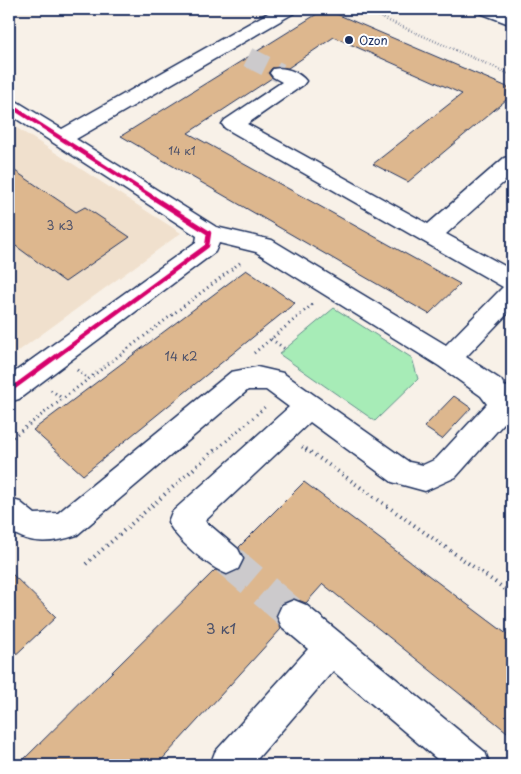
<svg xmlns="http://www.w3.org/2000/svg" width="521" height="774" viewBox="0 0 521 774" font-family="'Playpen Sans',sans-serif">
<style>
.built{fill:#f0e0cd}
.green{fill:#a7ecb7;stroke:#618e8a}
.building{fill:#ddb78e;stroke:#1b2f5e}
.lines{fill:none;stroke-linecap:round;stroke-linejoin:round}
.minor-tunnel-far1{stroke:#cccacc;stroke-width:20;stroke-dasharray:20 10;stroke-linecap:butt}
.minor-tunnel{stroke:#cccacc;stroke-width:33;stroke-dasharray:33 16;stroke-linecap:butt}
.minor-casing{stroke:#1b2f5e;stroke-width:3}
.path-far2{stroke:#1b2f5e;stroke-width:2.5;stroke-dasharray:0.5 2.5;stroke-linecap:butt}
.path-far1{stroke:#1b2f5e;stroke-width:3;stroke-dasharray:1 4;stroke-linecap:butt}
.path{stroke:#1b2f5e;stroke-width:4;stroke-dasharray:1 4.5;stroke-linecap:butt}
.minor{fill:#fff;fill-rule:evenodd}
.cycleway-far1-casing{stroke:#fff;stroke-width:6}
.cycleway-casing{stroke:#fff;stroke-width:8}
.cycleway-far1{stroke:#d6006c;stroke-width:4}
.cycleway{stroke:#d6006c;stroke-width:4.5}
.poi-dot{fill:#1b2f5e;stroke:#fff;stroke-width:2}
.labels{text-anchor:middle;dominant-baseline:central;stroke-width:4;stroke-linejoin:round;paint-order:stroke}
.far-number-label{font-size:11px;fill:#4c516a}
.far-poi-label{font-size:12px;fill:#1b2f5e;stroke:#fff;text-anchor:start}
.number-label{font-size:12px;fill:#4c516a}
.near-number-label{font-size:15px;fill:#4c516a}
</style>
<rect width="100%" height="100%" fill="#f8f1e8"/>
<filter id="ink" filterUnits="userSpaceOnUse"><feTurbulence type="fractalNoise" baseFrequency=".02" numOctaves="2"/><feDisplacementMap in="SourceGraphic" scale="10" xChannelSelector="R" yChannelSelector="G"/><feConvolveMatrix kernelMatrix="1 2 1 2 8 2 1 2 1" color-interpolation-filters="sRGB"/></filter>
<g filter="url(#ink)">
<!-- built -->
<path class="built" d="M9 123 181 233 9 358Z"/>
<!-- green -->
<path class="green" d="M334 308 412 358 418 379 375 421 279 354Z"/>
<!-- building -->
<g class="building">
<path d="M325 9 512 89V95L408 182 373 164 462 94 334 37 288 68H272L268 73 272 78 188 133 460 284 429 314 121 136Z"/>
<path d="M9 167 76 212 85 207 130 237 65 282 9 241Z"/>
<path d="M246 270 295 303 83 475 33 430Z"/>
<path d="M454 396 471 408 442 439 424 427Z"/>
<path d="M304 482 512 638V736L323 584 306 603 293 598 280 604 275 617 281 629 157 765H18L215 570 228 576 240 570 245 558 239 547Z"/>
<path d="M9 571 56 617 9 661Z"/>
</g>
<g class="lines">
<!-- minor-tunnel-far1 -->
<path class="minor-tunnel-far1" d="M248 57 280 73"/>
<!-- minor-tunnel -->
<path class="minor-tunnel" d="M227 559 294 616"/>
<!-- minor casing -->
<g class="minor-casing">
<g id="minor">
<path d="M275 9H297L294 13 76 139 216 227 272 240 446 345 503 287 225 128 222 124 225 120 282 82 273 77 270 73 273 69C284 66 299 72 306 81L303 85 247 124 428 224 504 158 512 156V175L446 234 512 270V309L466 357 501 380 505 387 512 385V414L456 477 425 491 392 482 310 422 205 521 238 549 243 559 238 569 227 574C209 567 176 540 168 522L172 512 289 407 266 390H248L77 535C54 543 30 546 9 530V499L20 502 35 514 58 513 231 372 257 367 283 373 409 462 423 465 436 459 487 404 481 396 439 366 256 252 219 243 215 252 19 399 9 402V376L196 242 197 236 9 114V99L16 101 62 129Z"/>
<path d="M477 9H501L512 14V25L480 13Z"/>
<path d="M294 600 306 605 485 752 490 765H444L333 671 252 765H210L215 752 308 649 282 627 277 616 282 605Z"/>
</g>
</g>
<!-- path-far2 -->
<path class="path-far2" d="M362 9 512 75"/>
<!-- path-far1 -->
<g class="path-far1">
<path d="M271 339 285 349"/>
<path d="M254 353 312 305 309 303"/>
<path d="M77 370 88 379"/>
<path d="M51 390 63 399"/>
<path d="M9 440 241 262"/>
<path d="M302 447 307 451"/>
<path d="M215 451 266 406"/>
</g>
<!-- path -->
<g class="path">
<path d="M306 449 512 594"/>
<path d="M86 564 216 449"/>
</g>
<!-- minor -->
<use href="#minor" class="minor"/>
<!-- cycleway-far1 casing -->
<g class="cycleway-far1-casing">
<path id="cycleway-far1" d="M9 105 154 198"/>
</g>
<!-- cycleway casing -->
<g class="cycleway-casing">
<path id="cycleway" d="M9 391 207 246 209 233 152 197"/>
</g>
<!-- cycleway-far1 -->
<use href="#cycleway-far1" class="cycleway-far1"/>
<!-- cycleway -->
<use href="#cycleway" class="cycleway"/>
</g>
</g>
<!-- markers -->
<circle class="poi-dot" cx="349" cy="40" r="5"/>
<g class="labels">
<!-- far-number labels -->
<g class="far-number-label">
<text x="182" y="150">14 к1</text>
</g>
<!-- far-poi labels -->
<g class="far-poi-label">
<text x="359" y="40">Ozon</text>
</g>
<!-- number labels -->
<g class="number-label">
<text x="60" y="225">3 к3</text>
<text x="181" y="356">14 к2</text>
</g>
<!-- near-number labels -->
<g class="near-number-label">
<text x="221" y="627">3 к1</text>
</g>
</g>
<!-- margin -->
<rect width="521" height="774" fill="none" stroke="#fff" stroke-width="30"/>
<rect x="15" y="15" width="491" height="744" fill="none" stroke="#1b2f5e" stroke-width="2" filter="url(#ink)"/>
</svg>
